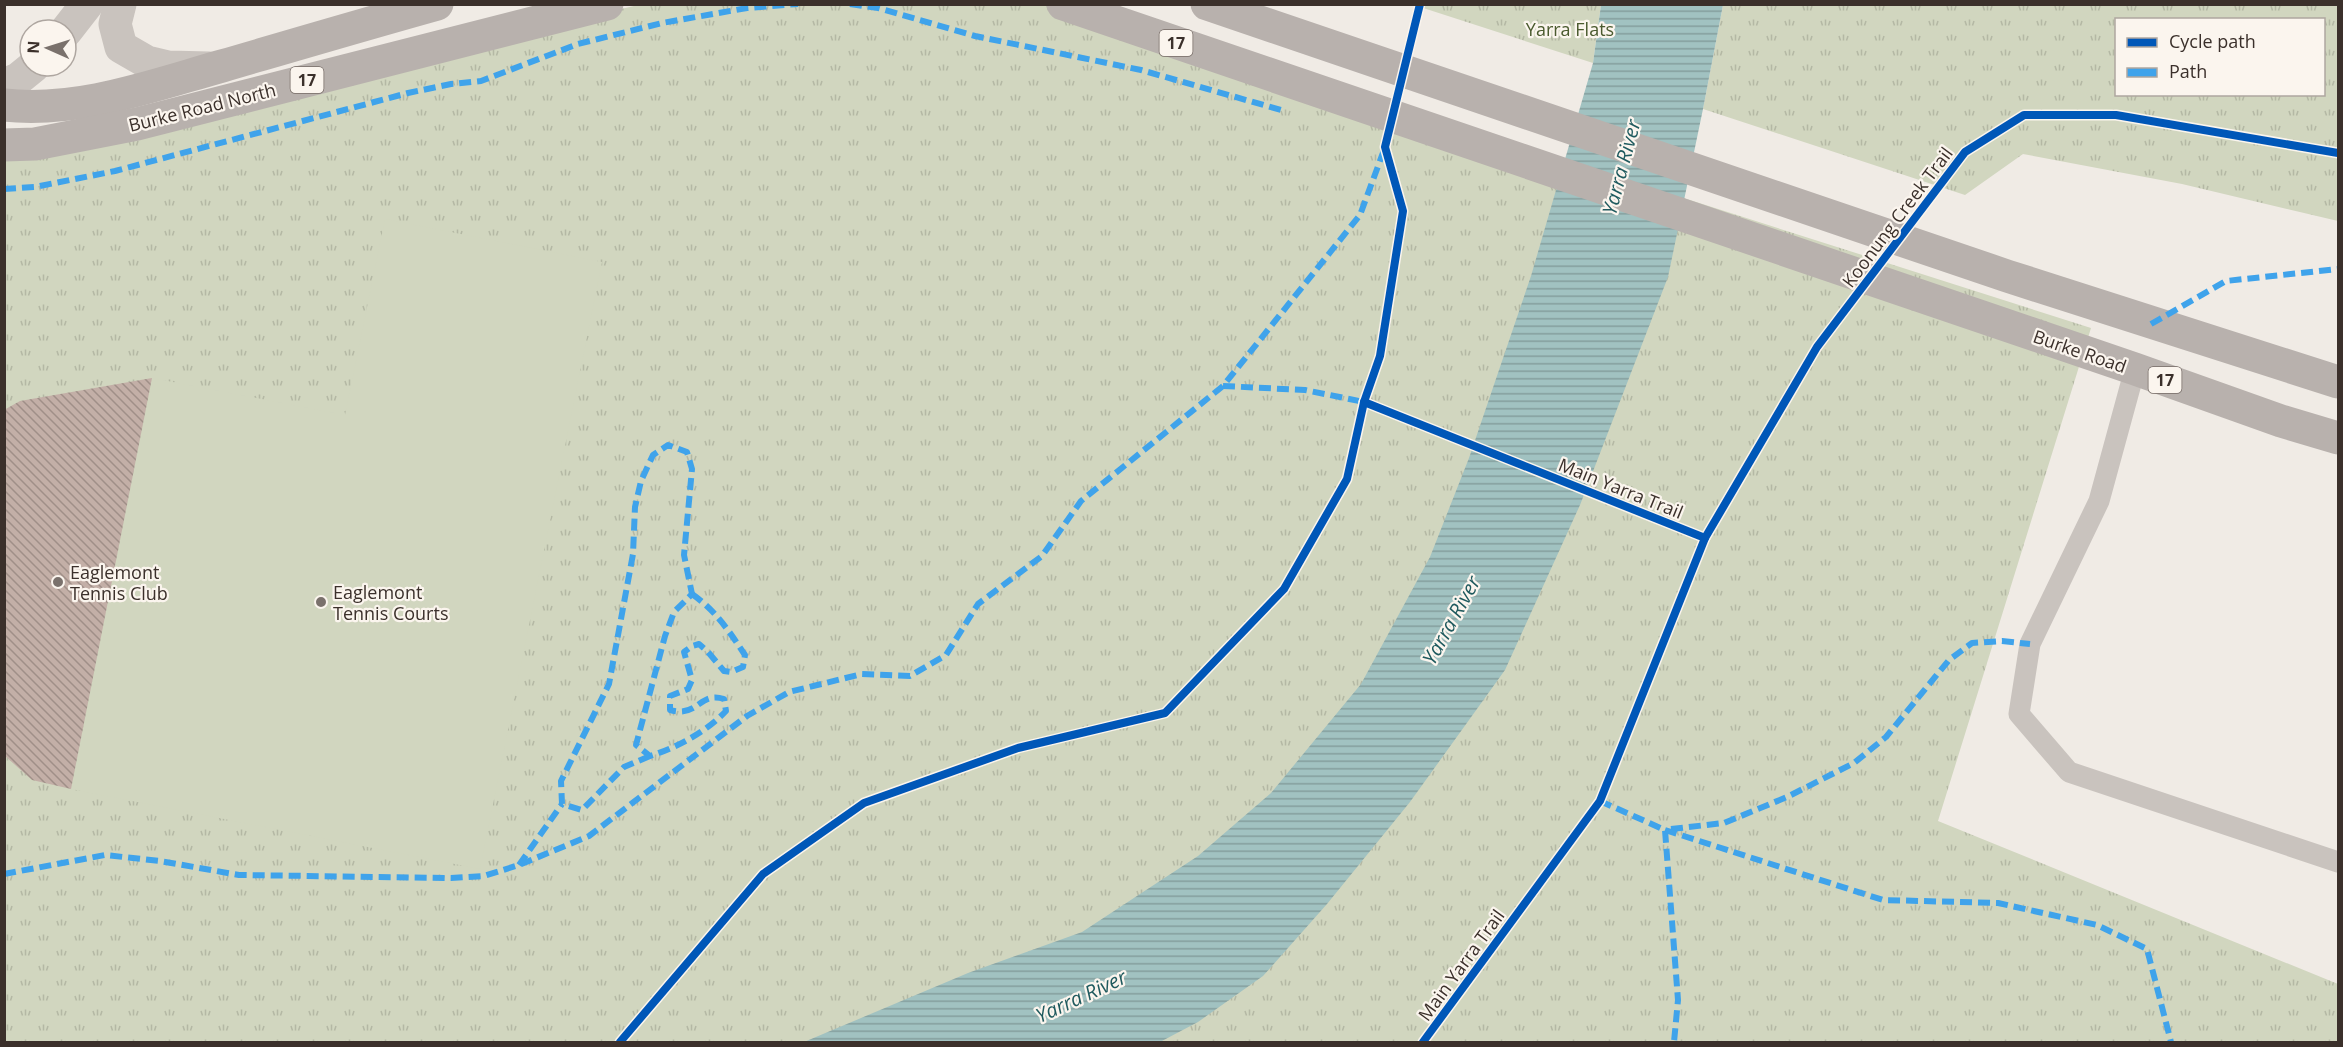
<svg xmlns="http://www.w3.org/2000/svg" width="2343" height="1047" viewBox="0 0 2343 1047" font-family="'Open Sans',sans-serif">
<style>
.grass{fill:url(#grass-tufts);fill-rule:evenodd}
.pitch{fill:#d1d6bf}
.water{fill:url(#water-rules)}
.building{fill:url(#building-back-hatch)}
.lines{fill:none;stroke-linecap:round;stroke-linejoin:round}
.lane{stroke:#c9c3be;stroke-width:21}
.street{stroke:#c9c3be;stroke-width:33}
.primary{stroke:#b8b1ad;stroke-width:33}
.quiet{stroke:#3fa3eb;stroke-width:6;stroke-dasharray:12 6;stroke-linecap:butt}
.cycleway-casing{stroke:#fbf5ee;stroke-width:11}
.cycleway{stroke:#0057b8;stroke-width:8}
.poi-dot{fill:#7a716c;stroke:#fbf5ee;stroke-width:2}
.labels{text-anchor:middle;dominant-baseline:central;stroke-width:4.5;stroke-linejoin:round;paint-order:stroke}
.shield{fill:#fbf5ee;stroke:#756b66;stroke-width:1.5}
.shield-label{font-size:16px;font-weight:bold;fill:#3b302b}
.park-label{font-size:18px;fill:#4a5a2e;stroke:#fbf5ee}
.street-label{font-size:18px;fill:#3b302b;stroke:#fbf5ee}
.poi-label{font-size:18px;fill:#3b302b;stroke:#fbf5ee;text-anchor:start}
.water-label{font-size:20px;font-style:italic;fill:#1f5a5e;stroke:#fbf5ee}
</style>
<defs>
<pattern id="grass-tufts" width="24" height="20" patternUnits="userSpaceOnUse" patternTransform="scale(1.5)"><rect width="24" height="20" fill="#d1d6bf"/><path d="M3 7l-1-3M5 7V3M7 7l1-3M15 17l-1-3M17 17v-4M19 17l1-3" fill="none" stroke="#b4b8a4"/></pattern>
<pattern id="water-rules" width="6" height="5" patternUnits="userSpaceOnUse" patternTransform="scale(1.5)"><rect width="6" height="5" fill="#a1c2c1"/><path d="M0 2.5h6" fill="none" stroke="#849e9d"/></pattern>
<pattern id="building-back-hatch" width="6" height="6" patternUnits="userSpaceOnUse" patternTransform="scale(1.5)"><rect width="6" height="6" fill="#c3afa7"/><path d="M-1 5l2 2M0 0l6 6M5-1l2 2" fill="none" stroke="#a08f88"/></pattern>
</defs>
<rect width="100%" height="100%" fill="#f0ebe5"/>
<!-- grass -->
<g class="grass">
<path d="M638 5H1043L1179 37 2091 328 1938 821 2338 984V1042H5L4 136 69 141Z"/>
<path d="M1414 5H1601L1593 63Z"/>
<path d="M1723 5H2338V221L2182 184 2023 154 1965 195 1703 109ZM2116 20H2324V94H2116Z"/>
</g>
<!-- pitch -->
<path class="pitch" d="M385 219 602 262 480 869 71 789 152 378 345 415Z"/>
<!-- water -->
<path class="water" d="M1601 5H1723L1703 109 1668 277 1580 505 1505 670 1410 802 1327 904 1263 976 1198 1022 1160 1042H804L968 973 1082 932 1198 856 1271 793 1361 684 1430 557 1469 458 1531 276 1593 63Z"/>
<!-- building -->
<path class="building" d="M152 378 71 789 32 780 4 755V410L20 401Z"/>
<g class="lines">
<!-- lane -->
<path class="lane" d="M2135 369 2099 501 2030 644 2019 714 2069 772 2338 862"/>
<!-- street -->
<g class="street">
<path d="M120 4 115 24 121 47 147 62 168 67 209 68"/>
<path d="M66 31 87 4"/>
<path d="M4 85 18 79 34 66"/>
</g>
<!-- primary -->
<g class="primary">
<path d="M1063 4 2135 369 2281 421 2338 438"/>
<path d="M1207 4 2007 276 2338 382"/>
<path d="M4 105C79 113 151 86 222 66 294 45 365 24 437 4"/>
<path d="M4 145 35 144 137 124 607 4"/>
</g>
<!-- quiet -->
<g class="quiet">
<path d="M850 4 878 8 975 36 1141 70 1281 110"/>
<path d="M4 189 35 187 115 171 408 93 451 84 481 81 578 44 662 23 747 8 798 4"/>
<path d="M2151 324 2226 281 2338 269"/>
<path d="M1223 386 1305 390 1364 402"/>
<path d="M692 594C716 611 729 631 745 655L743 667 731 672 724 671 708 652 699 644 692 646 684 652 692 680 688 689 670 696V710C699 718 699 691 724 699L726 711C706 732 678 747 650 756L636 745 665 636 674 612Z"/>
<path d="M650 756 624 767 582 810 562 804 561 781 609 684 633 554 635 507 641 481 653 455 668 445 687 452 692 469 684 555 692 594"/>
<path d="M1600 801 1665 830 1678 1000 1674 1042"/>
<path d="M1671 829 1724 823 1787 797 1854 763 1886 737 1949 660 1972 643 2002 641 2030 644"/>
<path d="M1665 830 1883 900 1998 903 2097 925 2147 949 2171 1042"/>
<path d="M519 865 562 804"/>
<path d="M4 874 105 855 160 861 239 875 451 878 484 876 519 865 589 836 747 716 789 692 862 674 910 676 946 655 978 604 1042 556 1081 501 1223 386 1360 215 1384 150"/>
</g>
<!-- cycleway casing -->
<g class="cycleway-casing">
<g id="cycleway">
<path d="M1420 4 1385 147 1403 211 1380 356 1364 402 1705 538 1600 801 1423 1042"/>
<path d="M1705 538 1817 347 1965 152 2024 115H2116L2338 153"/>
<path d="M620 1042 763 874 864 803 1018 748 1165 713 1284 589 1347 479 1364 402"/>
</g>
</g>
<!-- cycleway -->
<use href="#cycleway" class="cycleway"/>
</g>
<!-- markers -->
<g class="poi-dot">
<circle cx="58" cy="582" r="6"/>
<circle cx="321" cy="602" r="6"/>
</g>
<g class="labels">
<!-- shield labels -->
<g class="shield">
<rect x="1159.5" y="30" width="33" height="26" rx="4.5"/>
<rect x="290.5" y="67" width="33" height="26" rx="4.5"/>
<rect x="2148.5" y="367" width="33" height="26" rx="4.5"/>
</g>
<g class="shield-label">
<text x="1176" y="43">17</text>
<text x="307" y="80">17</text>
<text x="2165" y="380">17</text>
</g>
<!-- park labels -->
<g class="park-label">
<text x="1570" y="29">Yarra Flats</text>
</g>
<!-- street labels -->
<g class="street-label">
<text transform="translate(202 107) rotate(-14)">Burke Road North</text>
<text transform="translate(1897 217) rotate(-53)">Koonung Creek Trail</text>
<text transform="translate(2080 351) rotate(19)">Burke Road</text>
<text transform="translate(1621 488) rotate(22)">Main Yarra Trail</text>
<text transform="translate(1461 965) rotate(-54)">Main Yarra Trail</text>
</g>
<!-- poi labels -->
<g class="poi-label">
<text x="70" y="572">Eaglemont<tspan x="70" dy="21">Tennis Club</tspan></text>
<text x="333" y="592">Eaglemont<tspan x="333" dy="21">Tennis Courts</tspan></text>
</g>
<!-- water labels -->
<g class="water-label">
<text transform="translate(1621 167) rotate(-75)">Yarra River</text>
<text transform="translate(1451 620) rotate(-61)">Yarra River</text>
<text transform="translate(1081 996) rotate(-25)">Yarra River</text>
</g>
</g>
<!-- border -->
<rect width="2343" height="1047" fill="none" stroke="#3b302b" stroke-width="12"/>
<!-- legend -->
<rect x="2115" y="18" width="210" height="78" fill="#fbf5ee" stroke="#aea6a0" stroke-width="1.5"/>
<rect x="2127" y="38" width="30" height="9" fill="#0057b8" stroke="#aea6a0" stroke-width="1.5"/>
<text x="2169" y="48" font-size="18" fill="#3b302b">Cycle path</text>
<rect x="2127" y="68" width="30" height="9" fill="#3fa3eb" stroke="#aea6a0" stroke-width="1.5"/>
<text x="2169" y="78" font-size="18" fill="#3b302b">Path</text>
<!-- north arrow -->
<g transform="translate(48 48) rotate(273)"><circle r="28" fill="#fbf5ee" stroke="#aea6a0" stroke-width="1.5"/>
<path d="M0-4.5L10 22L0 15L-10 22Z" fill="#7a716c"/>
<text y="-9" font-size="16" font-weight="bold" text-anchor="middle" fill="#3b302b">N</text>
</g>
</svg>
